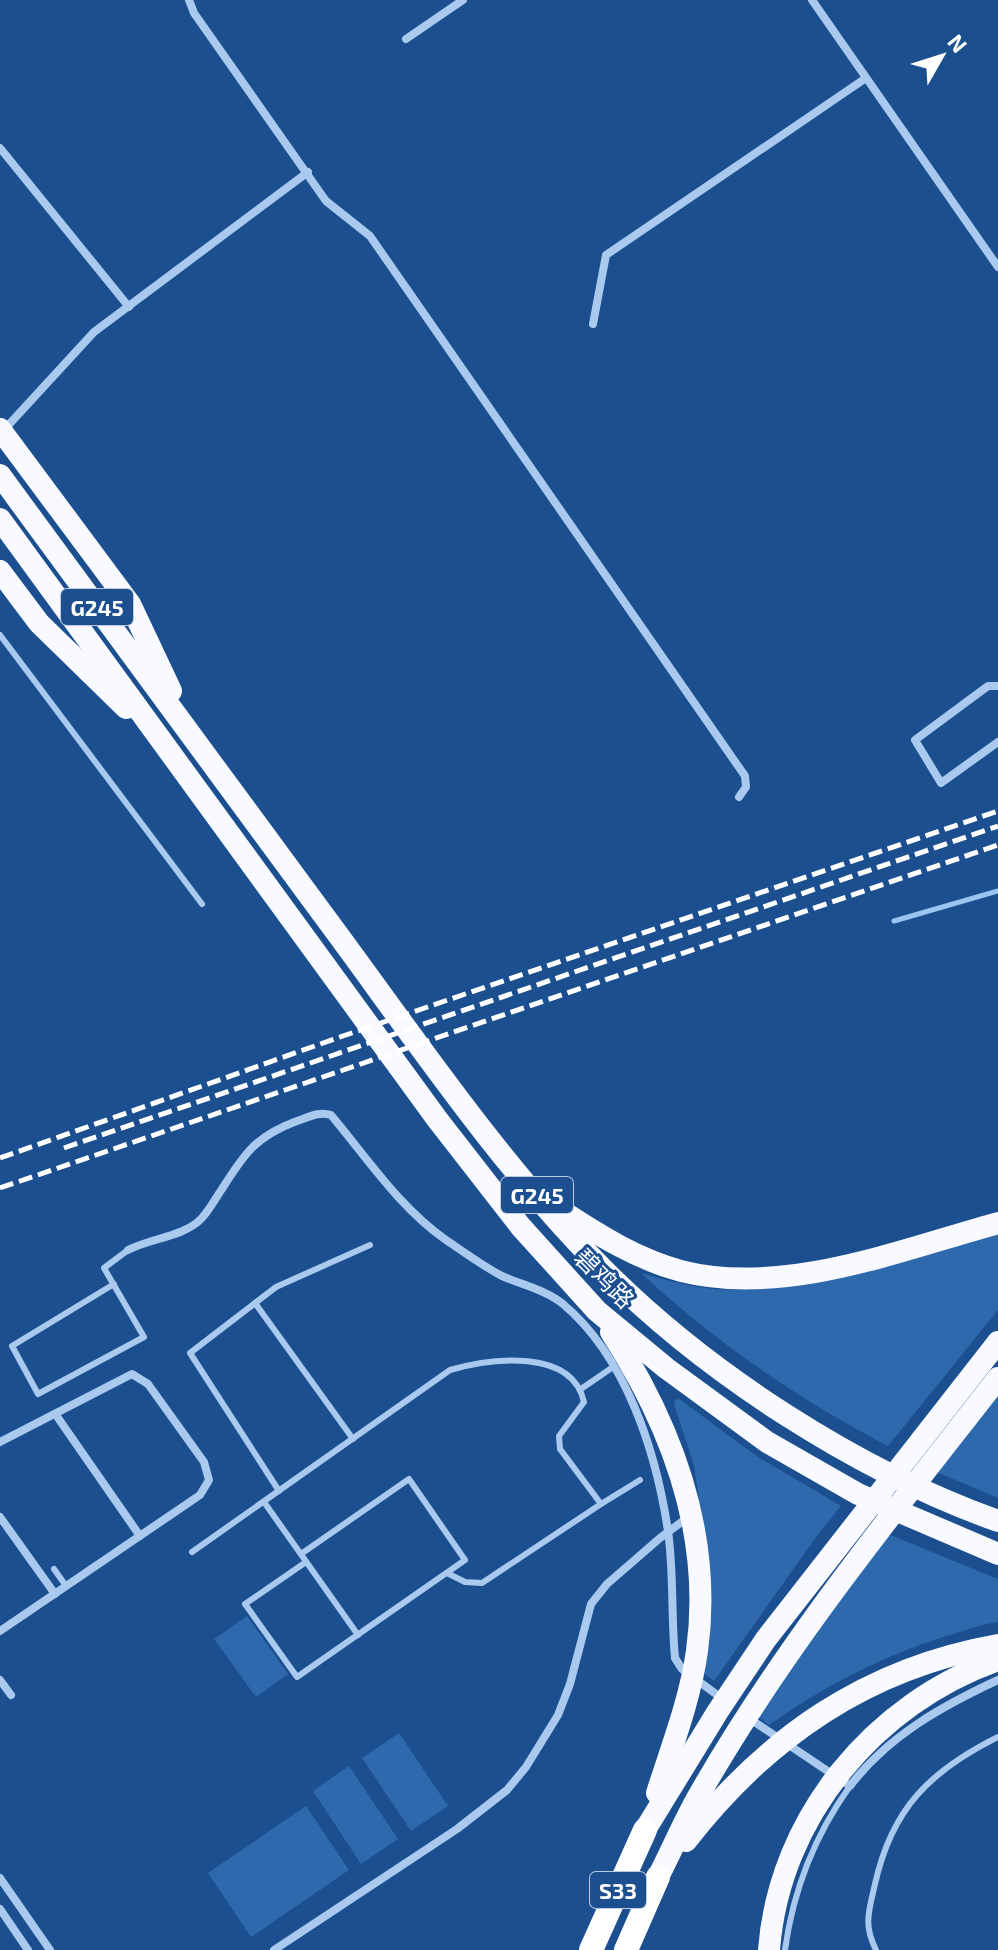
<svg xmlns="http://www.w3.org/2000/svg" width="998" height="1950" viewBox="0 0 998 1950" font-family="'Exo 2','Noto Sans SC',sans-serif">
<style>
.green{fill:#2e69ad}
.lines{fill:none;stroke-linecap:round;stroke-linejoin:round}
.stream{stroke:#9cc4f0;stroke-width:5}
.service{stroke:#a9c9ee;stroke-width:6}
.minor{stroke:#a9c9ee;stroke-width:8}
.trunk{stroke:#f8faff;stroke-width:22}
.motorway{stroke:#fff;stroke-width:24}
.rail{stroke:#fff;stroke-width:5;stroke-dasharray:14 6;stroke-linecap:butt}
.labels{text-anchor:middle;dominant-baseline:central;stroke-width:6;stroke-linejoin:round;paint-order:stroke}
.shield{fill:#1b4f8f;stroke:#bbcadd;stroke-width:2}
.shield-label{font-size:22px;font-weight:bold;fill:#fff}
.street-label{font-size:24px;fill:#fff;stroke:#1b4f8f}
</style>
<rect width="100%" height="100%" fill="#1b4f8f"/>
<!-- green -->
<g class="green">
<path d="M998 1230V1310L888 1446C798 1399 715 1342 641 1273 665 1280 688 1286 713 1289 805 1297 910 1255 998 1230Z"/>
<path d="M998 1385V1498L932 1470Z"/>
<path d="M679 1399 758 1457 841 1506 814 1540 714 1681 697 1668 705 1542 694 1465 674 1404 675 1400Z"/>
<path d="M883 1532 998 1579V1622C982 1624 966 1630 950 1635 884 1655 826 1685 769 1725L750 1711Z"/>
<path d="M247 1616 288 1674 256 1697 214 1639Z"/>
<path d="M399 1733 448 1806 411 1831 362 1758Z"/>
<path d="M349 1766 398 1839 361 1864 313 1791Z"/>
<path d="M306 1806 349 1870 251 1937 208 1873Z"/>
</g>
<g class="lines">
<!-- stream -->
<path class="stream" d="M894 921 998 891"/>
<!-- service -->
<g class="service">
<path d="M0 635 202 904"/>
<path d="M114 1284 12 1346 38 1394 144 1337 104 1268 128 1250"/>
<path d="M255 1303 353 1439"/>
<path d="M581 1389 613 1367"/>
<path d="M279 1491 190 1353 276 1287 370 1245"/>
<path d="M264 1502 358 1635"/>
<path d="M601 1504 640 1480"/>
<path d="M192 1552 450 1370C491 1358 572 1348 584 1402L559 1436 560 1449 601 1504 482 1583 465 1582 447 1573"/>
<path d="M301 1554 409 1479 465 1560 297 1677 245 1604 306 1562"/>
<path d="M54 1569 66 1586"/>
<path d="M785 1950C793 1891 815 1835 850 1786"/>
<path d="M876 1950C863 1924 869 1911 875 1884 892 1808 930 1771 998 1737"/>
</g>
<!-- minor -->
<g class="minor">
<path d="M189 0 194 13 326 201 370 236 745 776 746 787 739 797"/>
<path d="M812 0 998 267"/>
<path d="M406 39 463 0"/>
<path d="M0 148 129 307"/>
<path d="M593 324 606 255 866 78"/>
<path d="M3 431 94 332 308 172"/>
<path d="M998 686H988L915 740 941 783 998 742"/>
<path d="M128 1250C151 1238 183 1237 201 1219 209 1211 215 1199 222 1189 244 1154 256 1136 297 1121 309 1117 319 1111 331 1115 367 1158 400 1208 446 1240 464 1252 483 1266 502 1276 522 1285 546 1290 563 1304 626 1357 656 1451 668 1531 674 1573 671 1616 675 1658L682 1669 716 1694"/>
<path d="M56 1415 140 1536"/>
<path d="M0 1442 132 1374 148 1384 204 1462 209 1480 200 1495 0 1631"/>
<path d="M0 1517 55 1594"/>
<path d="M0 1680 11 1695"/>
<path d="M753 1721 850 1786C888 1736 942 1706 998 1680"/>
<path d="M0 1878 50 1950"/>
<path d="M0 1909 28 1950"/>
<path d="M274 1950 457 1829 507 1790 526 1767 558 1715 570 1684 591 1604 607 1584 660 1538 687 1518"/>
</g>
<!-- trunk -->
<g class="trunk">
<path d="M0 429 130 604 171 691"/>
<path d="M0 475C106 620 213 765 319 909 410 1031 495 1160 602 1268 707 1374 858 1471 998 1521"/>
<path d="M0 519 437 1119 521 1227 597 1311 666 1368 767 1442 858 1494 998 1554"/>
<path d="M0 571 39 623 126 708"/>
<path d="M562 1211C600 1236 637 1259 681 1271 783 1297 900 1250 998 1223"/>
<path d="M611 1332C673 1428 713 1535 697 1651 690 1700 672 1746 657 1793"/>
<path d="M645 1830 718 1711 766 1639 998 1342"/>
<path d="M686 1841C767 1737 867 1668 998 1645"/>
<path d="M658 1877C672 1850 684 1821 699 1795 784 1646 893 1513 998 1378"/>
<path d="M769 1950C779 1817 875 1703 998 1660"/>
</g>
<!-- motorway -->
<g class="motorway">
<path d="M591 1950 645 1830"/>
<path d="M626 1950 658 1877"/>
</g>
<!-- rail -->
<g class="rail">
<path d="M64 1148 998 826"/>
<path d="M0 1158 340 1037 998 811"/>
<path d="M0 1188 998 845"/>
</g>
</g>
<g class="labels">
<!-- shield labels -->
<g class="shield">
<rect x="61" y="589" width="72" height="36" rx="6"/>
<rect x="501" y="1177" width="72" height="36" rx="6"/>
<rect x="590" y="1872" width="56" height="36" rx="6"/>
</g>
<g class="shield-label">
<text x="97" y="607">G245</text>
<text x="537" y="1195">G245</text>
<text x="618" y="1890">S33</text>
</g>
<!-- street labels -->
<g class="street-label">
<text transform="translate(605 1278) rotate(45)">碧鸡路</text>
</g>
</g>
<!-- north arrow -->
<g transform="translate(942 56) rotate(51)" stroke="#1b4f8f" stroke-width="6" paint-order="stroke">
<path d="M0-6L14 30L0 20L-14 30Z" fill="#ffffff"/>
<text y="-12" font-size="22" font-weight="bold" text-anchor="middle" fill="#ffffff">N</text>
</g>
</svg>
